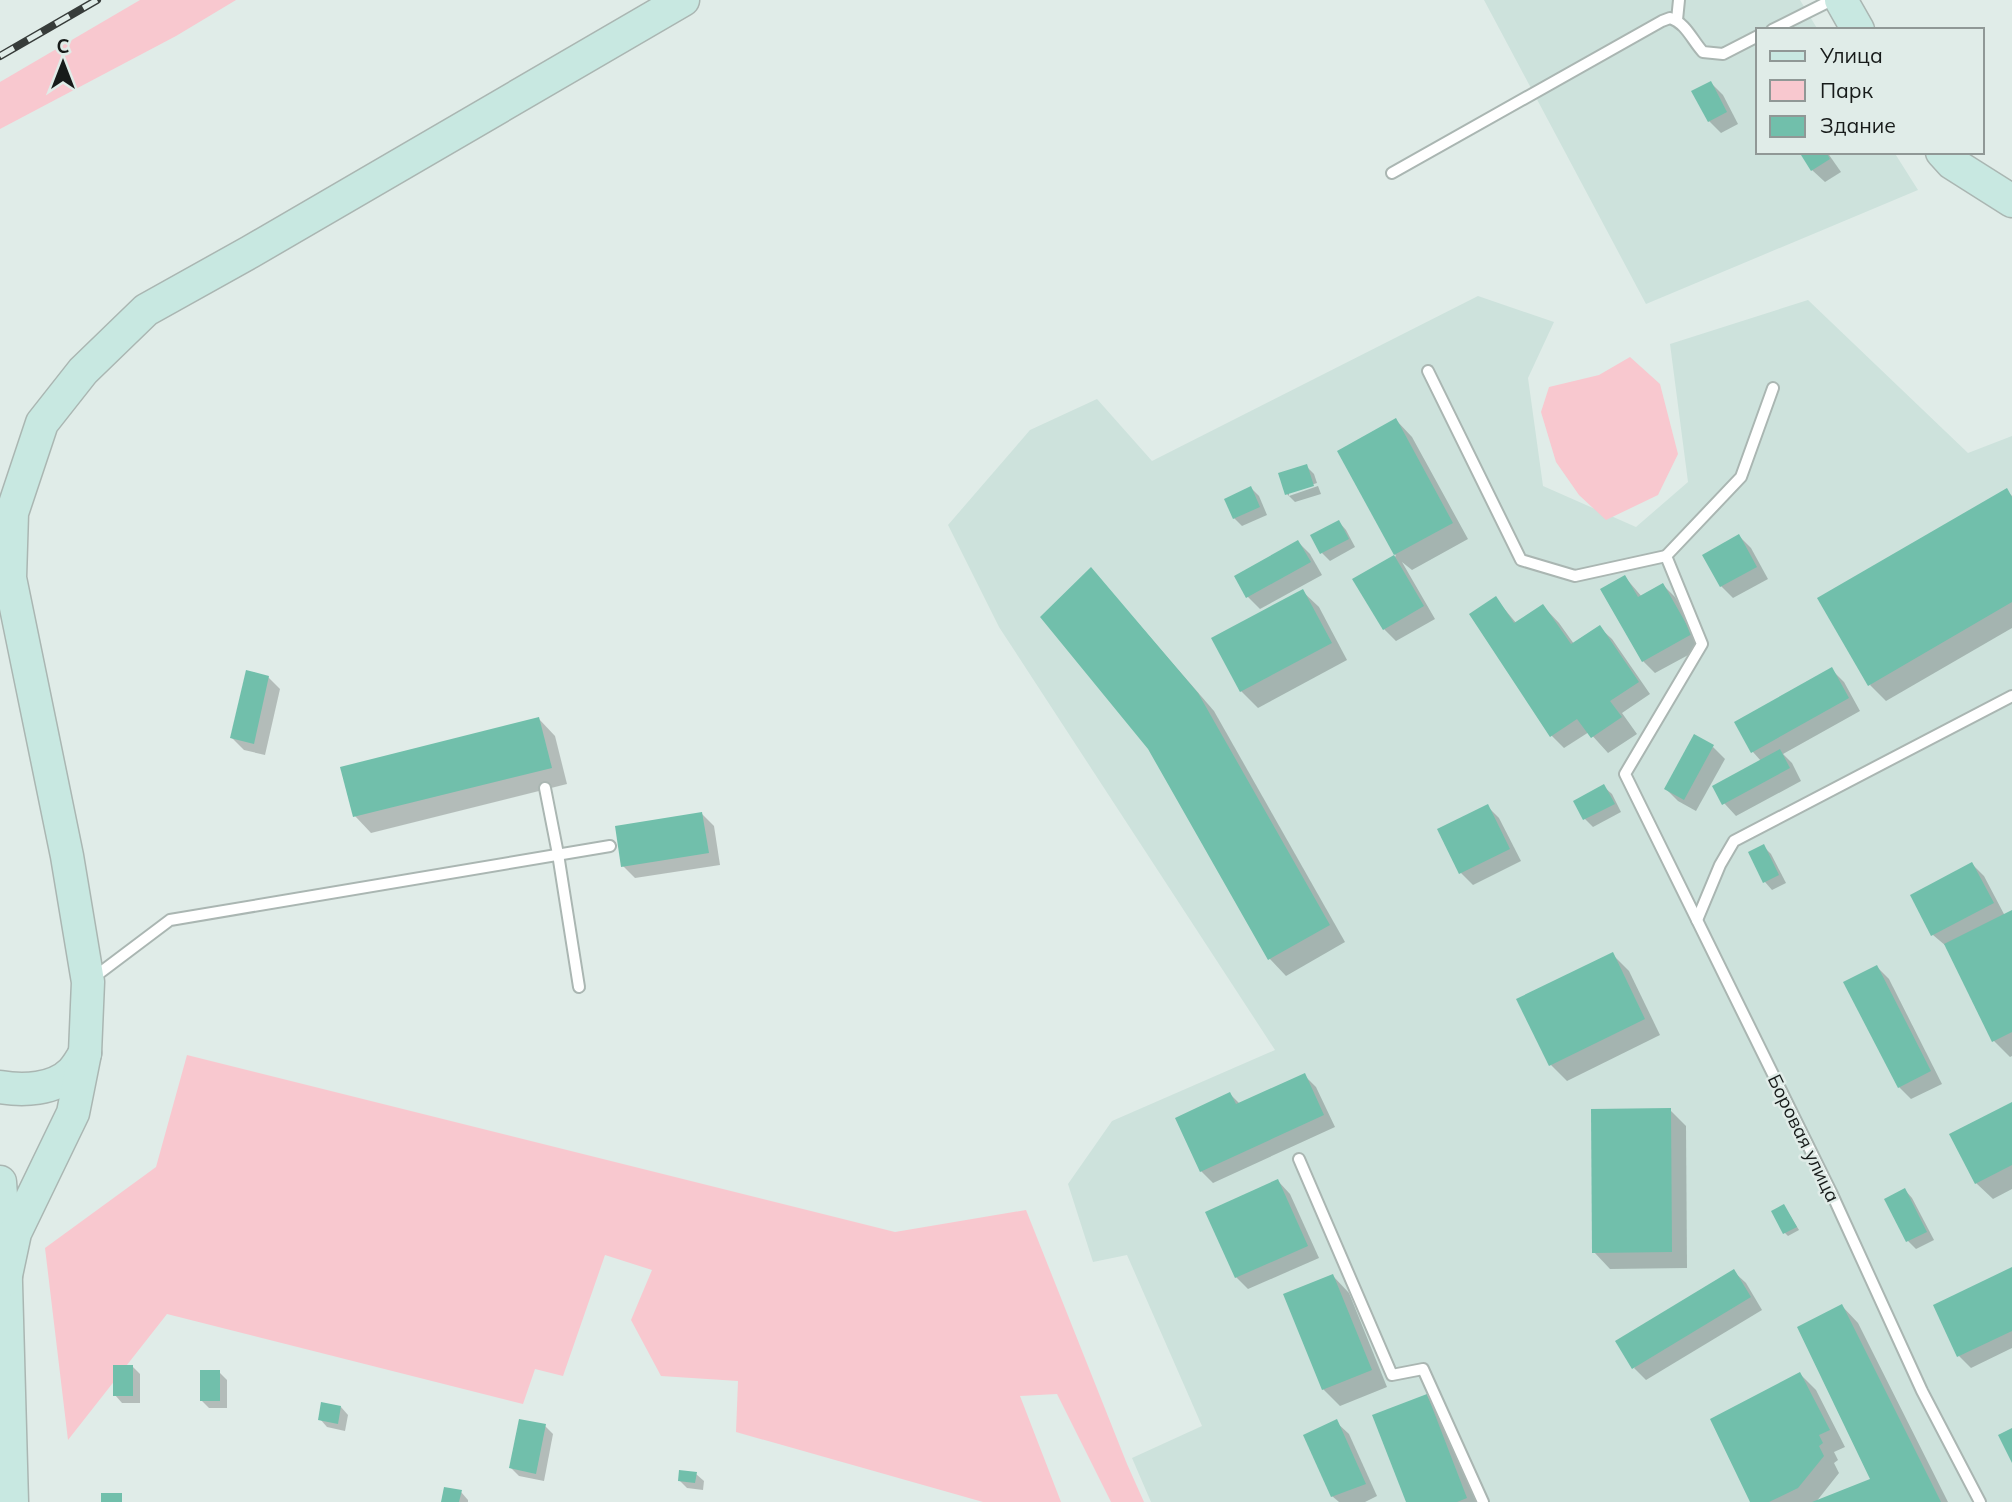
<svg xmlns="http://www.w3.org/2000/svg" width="2012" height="1502" viewBox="0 0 2012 1502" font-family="Mulish,sans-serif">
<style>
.built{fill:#cde2dc}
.green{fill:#f8c8cf}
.shadow{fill:#0003}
.building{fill:#71bfab}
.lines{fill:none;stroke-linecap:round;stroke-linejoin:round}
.lane-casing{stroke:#aab6b2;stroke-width:14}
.secondary-casing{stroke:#aab6b2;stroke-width:35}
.lane{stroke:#fff;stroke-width:10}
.secondary{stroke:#c8e8e1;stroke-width:32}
.rail-casing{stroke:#373c3a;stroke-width:8}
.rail{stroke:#e0ece8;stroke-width:5;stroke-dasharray:16;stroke-linecap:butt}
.labels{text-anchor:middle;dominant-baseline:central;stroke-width:5;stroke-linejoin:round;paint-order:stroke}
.street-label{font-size:19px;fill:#171b1a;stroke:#e0ece8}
</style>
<rect width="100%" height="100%" fill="#e0ece8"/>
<!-- built -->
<g class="built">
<path d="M1484 0H1800L1818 30H1758V152H1894L1918 190 1646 304Z"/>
<path d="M1478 296 1554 322 1528 378 1543 486 1636 527 1688 482 1670 344 1808 300 1968 453 2012 436V1502H1151L1132 1458 1202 1426 1127 1255 1093 1262 1068 1184 1112 1121 1275 1050 999 627 948 525 1030 430 1097 399 1152 461Z"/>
</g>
<!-- green -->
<g class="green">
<path d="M140 0H236L176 36 0 129V82Z"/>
<path d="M1630 357 1660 384 1678 454 1658 495 1606 520 1579 495 1556 462 1541 412 1549 387 1599 375Z"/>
<path d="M187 1055 895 1232 1026 1210 1127 1464 1144 1502H1111L1057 1394 1020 1396 1061 1502H983L736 1432 738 1381 661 1376 631 1320 652 1270 605 1255 563 1376 535 1369 523 1404 167 1314 68 1440 45 1248 156 1167Z"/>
</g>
<!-- shadow -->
<g class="shadow">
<path d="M1711 83 1723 95 1738 124 1721 133 1709 121Z"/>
<path d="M1809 152H1827L1841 172 1825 182 1812 170Z"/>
<path d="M1396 420 1412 437 1468 539 1412 570 1402 562 1435 619 1396 641 1384 629 1355 580 1396 556 1339 451Z"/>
<path d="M1306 466 1314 474 1317 483 1289 492V496L1318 486 1321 494 1295 502 1287 494Z"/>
<path d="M1251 488 1259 496 1267 515 1242 526 1234 518Z"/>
<path d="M2006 490 2012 496V628L1886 701 1870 685Z"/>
<path d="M1339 522 1346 530 1355 547 1330 561 1322 553Z"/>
<path d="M1739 536 1751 548 1768 579 1733 598 1721 586Z"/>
<path d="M1298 542 1310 554 1322 575 1260 609 1248 597 1236 577Z"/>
<path d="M1091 569 1214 711 1345 942 1286 976 1270 959 1149 748Z"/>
<path d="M1625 577 1642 597 1663 585 1675 597 1703 647 1655 673 1643 661 1602 590Z"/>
<path d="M1302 591 1319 607 1347 660 1258 708 1241 691 1213 639Z"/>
<path d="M1496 599 1517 624 1543 606 1559 623 1574 644 1599 627 1612 639 1650 694 1622 713 1637 734 1608 753 1589 732 1564 748 1552 736Z"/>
<path d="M1832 670 1844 682 1860 711 1783 754 1792 763 1801 781 1736 816 1724 803 1761 761 1753 752 1736 723Z"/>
<path d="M268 677 280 689 265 755 244 750 232 738Z"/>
<path d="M539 719 555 736 567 784 371 833 355 816Z"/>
<path d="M1713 747 1725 759 1696 811 1678 801 1666 789Z"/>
<path d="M1604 787 1612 794 1621 812 1593 827 1585 819 1575 801Z"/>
<path d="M1487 806 1499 818 1521 861 1473 885 1461 873Z"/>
<path d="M702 814 714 826 720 865 635 878 623 866Z"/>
<path d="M1763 846 1771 854 1786 883 1772 890 1765 882Z"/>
<path d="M1972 864 1984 876 2005 916 2012 912V1056L2010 1057 1994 1041 1946 946 1933 935Z"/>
<path d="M1612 954 1629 971 1660 1035 1567 1081 1551 1065Z"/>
<path d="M1877 967 1889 979 1942 1084 1911 1099 1899 1087Z"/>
<path d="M1304 1075 1316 1087 1335 1127 1213 1183 1201 1171 1230 1094 1240 1104Z"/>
<path d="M2012 1104V1189L1993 1199 1976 1183Z"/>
<path d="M1670 1110 1686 1126 1687 1268 1610 1269 1594 1252Z"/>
<path d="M1278 1181 1290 1194 1319 1258 1248 1289 1236 1277Z"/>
<path d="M1905 1190 1912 1198 1934 1240 1916 1249 1908 1241 1886 1199Z"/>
<path d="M1784 1206 1799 1230 1788 1236 1785 1233Z"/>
<path d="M2012 1269V1348L1971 1368 1959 1356Z"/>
<path d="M1733 1271 1746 1283 1762 1310 1646 1380 1634 1368Z"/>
<path d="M1333 1276 1349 1293 1387 1387 1340 1406 1323 1389Z"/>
<path d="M1842 1306 1858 1323 1948 1502H1752L1800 1374 1816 1390 1845 1447 1834 1452 1838 1460 1834 1463 1839 1473 1816 1502 1873 1480Z"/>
<path d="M132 1366 140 1374V1403H122L115 1395Z"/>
<path d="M219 1372 227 1380V1408H209L201 1400Z"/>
<path d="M1427 1396 1443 1412 1478 1502H1408Z"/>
<path d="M341 1407 348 1415 345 1431 327 1427 320 1419Z"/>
<path d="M1336 1422 1349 1434 1377 1496 1365 1502H1339L1332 1496Z"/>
<path d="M545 1426 553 1434 544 1481 519 1476 511 1468Z"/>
<path d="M696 1474 704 1481 703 1490 687 1488 679 1480Z"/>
<path d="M461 1492 468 1500V1502H443Z"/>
</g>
<!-- building -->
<g class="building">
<path d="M1711 81 1727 112 1708 122 1691 91Z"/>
<path d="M1805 152H1826L1830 159 1811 171 1801 155Z"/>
<path d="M1396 418 1453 523 1394 555 1337 451Z"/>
<path d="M1307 464 1314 486 1285 495 1278 473Z"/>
<path d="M1251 486 1260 507 1233 519 1224 499Z"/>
<path d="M2007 488 2012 497V602L1868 686 1817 598Z"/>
<path d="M1339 520 1349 539 1320 554 1310 535Z"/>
<path d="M1739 534 1757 567 1720 587 1702 555Z"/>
<path d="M1298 540 1311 562 1246 598 1234 576Z"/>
<path d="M1394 555 1424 606 1383 630 1352 579Z"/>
<path d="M1091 567 1198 693 1330 925 1268 960 1148 749 1040 617Z"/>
<path d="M1625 575 1638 597 1663 583 1692 634 1642 662 1600 589Z"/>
<path d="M1303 589 1332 643 1240 692 1211 638Z"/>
<path d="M1496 596 1514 623 1543 604 1571 644 1600 625 1639 682 1610 701 1622 717 1591 738 1577 719 1550 737 1469 614Z"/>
<path d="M1832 667 1849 698 1751 753 1734 722Z"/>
<path d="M246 670 269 676 254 744 230 738Z"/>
<path d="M539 717 552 768 353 817 340 767Z"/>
<path d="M1694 734 1714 745 1684 800 1664 789Z"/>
<path d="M1780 749 1790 768 1722 805 1712 786Z"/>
<path d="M1604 784 1615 804 1583 820 1573 801Z"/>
<path d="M1488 804 1510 849 1459 874 1437 829Z"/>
<path d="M702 812 709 853 621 867 615 826Z"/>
<path d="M1764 844 1779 875 1763 883 1748 852Z"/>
<path d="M1972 862 1994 903 1931 936 1910 895Z"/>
<path d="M2012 910V1032L1992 1042 1944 944Z"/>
<path d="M1613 952 1645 1019 1549 1066 1516 999Z"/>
<path d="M1877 965 1931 1071 1898 1088 1843 982Z"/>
<path d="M1305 1073 1324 1115 1200 1172 1175 1118 1230 1092 1236 1104Z"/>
<path d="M2012 1102V1165L1975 1184 1949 1134Z"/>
<path d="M1671 1108 1672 1252 1592 1253 1591 1109Z"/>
<path d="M1278 1179 1308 1246 1235 1278 1205 1212Z"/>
<path d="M1905 1188 1927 1232 1906 1242 1884 1199Z"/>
<path d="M1784 1204 1797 1227 1783 1234 1771 1211Z"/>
<path d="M2012 1267V1331L1957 1357 1933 1305Z"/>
<path d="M1734 1269 1751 1297 1632 1369 1615 1341Z"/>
<path d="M1333 1274 1372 1370 1322 1390 1283 1294Z"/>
<path d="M1842 1304 1941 1502H1812L1870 1479 1797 1327Z"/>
<rect x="113" y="1365" width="20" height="31"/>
<rect x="200" y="1370" width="20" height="31"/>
<path d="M1800 1372 1830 1430 1819 1435 1823 1443 1819 1446 1824 1456 1798 1488 1769 1502H1750L1710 1419Z"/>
<path d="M1427 1394 1467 1498 1457 1502H1406L1372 1415Z"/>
<path d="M321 1402 341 1406 338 1424 318 1420Z"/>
<path d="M519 1419 546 1424 536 1474 509 1468Z"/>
<path d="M1337 1419 1366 1484 1331 1497 1303 1435Z"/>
<path d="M2012 1428V1463L1998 1435Z"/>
<path d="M679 1470 697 1472 695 1483 678 1481Z"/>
<path d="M444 1487 462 1490 459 1502H441Z"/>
<rect x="101" y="1493" width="21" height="9"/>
</g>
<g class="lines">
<!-- lane casing -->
<g class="lane-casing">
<g id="lane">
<path d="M1677 20 1679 0"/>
<path d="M1772 30 1832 0"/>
<path d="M1392 173 1662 21 1670 18C1686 23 1692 40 1703 52L1723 54 1758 36"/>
<path d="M1428 371 1521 560 1575 576 1666 556"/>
<path d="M1773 388 1741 477 1666 556 1702 644 1625 774 1831 1192 1922 1391 1980 1502"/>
<path d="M545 788 558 854 579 987"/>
<path d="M1697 920 1720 865 1734 841 2012 696"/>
<path d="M93 978 170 920 610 846"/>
<path d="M1299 1159 1392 1375 1423 1369 1483 1502"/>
</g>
</g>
<!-- secondary casing -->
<g class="secondary-casing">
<g id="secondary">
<path d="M1841 0 1858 30"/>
<path d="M1942 152 1952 163 2012 201"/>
<path d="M0 1087C23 1091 54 1090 72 1072 77 1067 81 1060 85 1053"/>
<path d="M0 1182 5 1247 12 1502"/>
<path d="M5 1280 15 1233 73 1113 85 1053 88 982 67 856 10 578 12 513 42 423 83 371 146 310 250 252 683 0"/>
</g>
</g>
<!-- lane -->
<use href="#lane" class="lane"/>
<!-- secondary -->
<use href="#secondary" class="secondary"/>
<!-- rail casing -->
<g class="rail-casing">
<path id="rail" d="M0 56 97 0"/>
</g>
<!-- rail -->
<use href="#rail" class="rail"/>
</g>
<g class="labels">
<!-- street labels -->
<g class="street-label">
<text transform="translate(1804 1138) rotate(64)">Боровая улица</text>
</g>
</g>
<!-- legend -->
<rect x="1756" y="28" width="228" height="126" fill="#e0ece8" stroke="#909896" stroke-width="2"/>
<rect x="1770" y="51" width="35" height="10" fill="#c8e8e1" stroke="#909896" stroke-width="2"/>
<text x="1820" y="63" font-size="21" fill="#171b1a">Улица</text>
<rect x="1770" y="80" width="35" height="21" fill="#f8c8cf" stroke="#909896" stroke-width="2"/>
<text x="1820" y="98" font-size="21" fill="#171b1a">Парк</text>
<rect x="1770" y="116" width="35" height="21" fill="#71bfab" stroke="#909896" stroke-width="2"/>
<text x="1820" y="133" font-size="21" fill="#171b1a">Здание</text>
<!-- north arrow -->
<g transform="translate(63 63)" stroke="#e0ece8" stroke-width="5" paint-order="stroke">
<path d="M0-5L12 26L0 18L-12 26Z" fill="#171b1a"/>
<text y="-10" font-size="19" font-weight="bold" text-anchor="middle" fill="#171b1a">С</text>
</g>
</svg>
